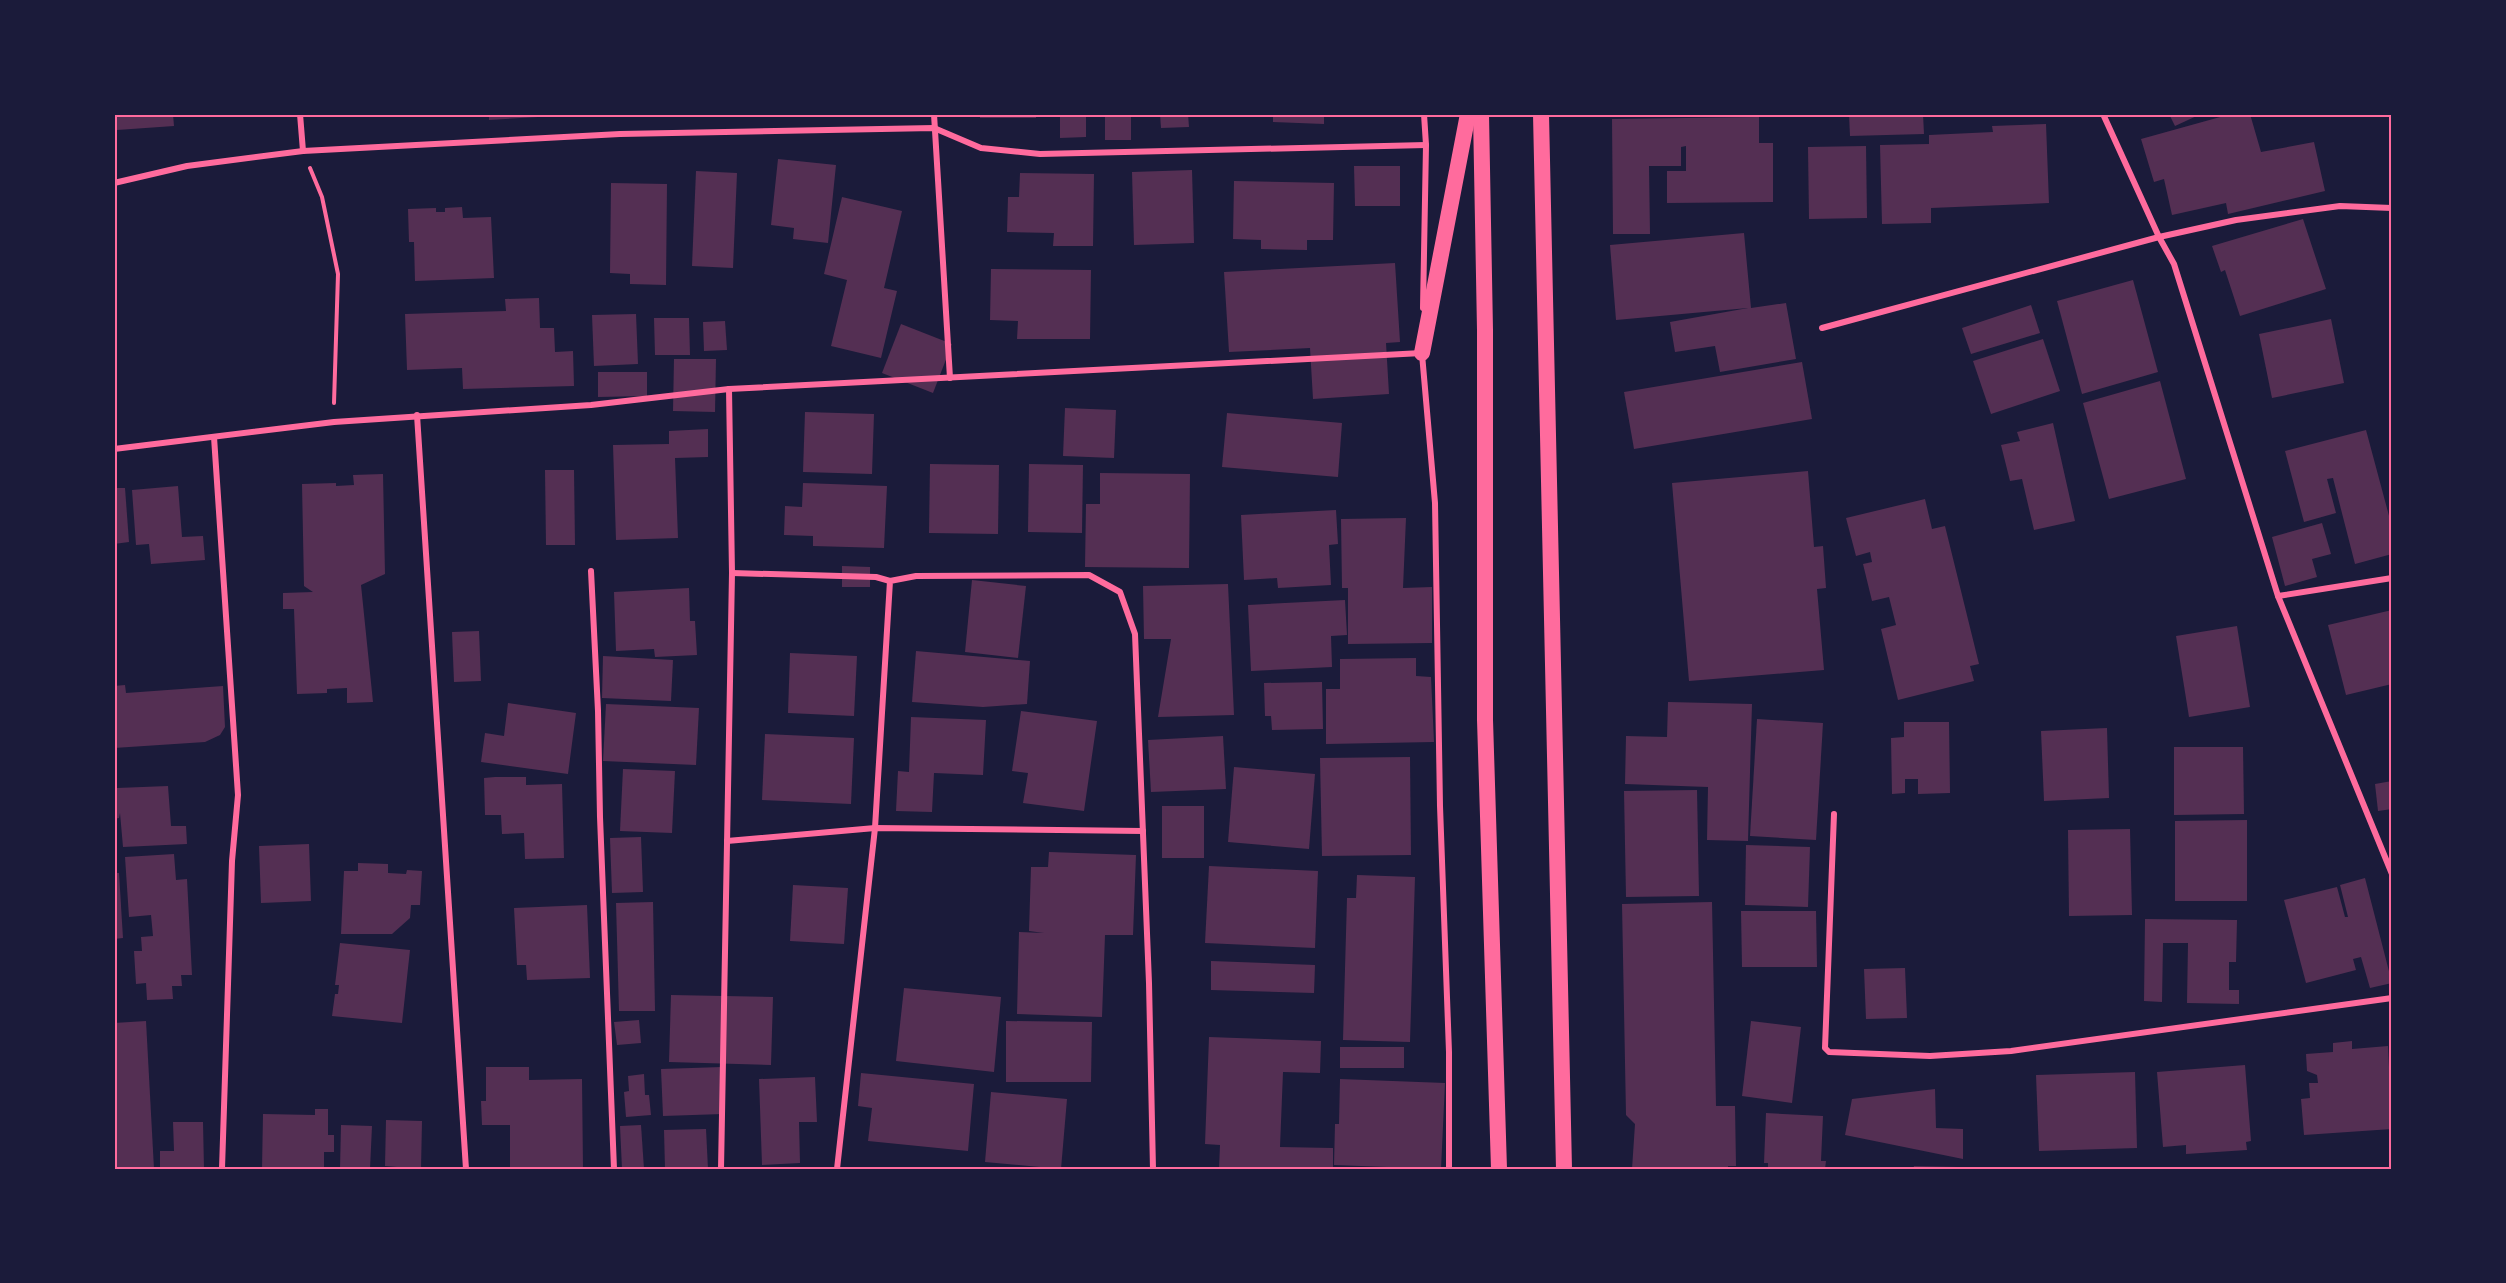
<svg xmlns="http://www.w3.org/2000/svg" width="2506" height="1283" viewBox="0 0 2506 1283" font-family="'Varela Round',sans-serif">
<style>
.building{fill:#542f53}
.lines{fill:none;stroke-linecap:round;stroke-linejoin:round}
.path{stroke:#ff6b9d;stroke-width:4}
.minor{stroke:#ff6b9d;stroke-width:6}
.trunk{stroke:#ff6b9d;stroke-width:16}
.neatline{fill:none;stroke:#ff6b9d;stroke-width:2}
</style>
<rect width="100%" height="100%" fill="#1b1b3a"/>
<!-- building -->
<g class="building">
<path d="M116 114H173L174 126 117 130Z"/>
<path d="M489 114H555V116L489 120Z"/>
<rect x="980" y="114" width="56" height="4"/>
<path d="M1060 114H1086V137L1060 138Z"/>
<rect x="1105" y="114" width="26" height="26"/>
<path d="M1160 114H1188L1189 127 1161 128Z"/>
<path d="M1273 114H1324V124L1273 122Z"/>
<path d="M1849 114H1923L1924 134 1850 136Z"/>
<path d="M2169 114H2201L2175 126Z"/>
<path d="M2231 114H2250L2261 152 2314 142 2325 191 2228 214 2226 203 2172 215 2164 179 2154 182 2141 139Z"/>
<path d="M1759 117V143H1773V202L1667 203V171H1686V146L1681 147V166H1649L1650 234H1613L1612 119Z"/>
<path d="M2046 124 2049 203 1931 208V223L1882 224 1880 145 1929 144V135L1993 132 1992 126Z"/>
<path d="M1866 146 1867 218 1809 219 1808 147Z"/>
<path d="M778 159 836 165 828 243 793 239 794 228 771 225Z"/>
<path d="M1354 166H1400V206H1355Z"/>
<path d="M1192 170 1194 243 1134 245 1132 172Z"/>
<path d="M696 171 737 173 733 268 692 266Z"/>
<path d="M1020 173 1094 174 1093 246H1053L1054 233 1007 232 1008 197H1019Z"/>
<path d="M1234 181 1334 183 1333 240H1307V250L1261 249V240L1233 239Z"/>
<path d="M611 183 667 184 666 285 630 284V274L610 273Z"/>
<path d="M842 197 902 211 884 288 897 291 881 358 831 346 847 280 824 274Z"/>
<path d="M462 207 463 218 491 217 494 278 415 281 414 242H409L408 209 436 208V212H445V208Z"/>
<path d="M2303 219 2326 289 2240 316 2225 270 2221 272 2212 246Z"/>
<path d="M1744 233 1751 308 1786 303 1796 359 1720 372 1715 346 1675 352 1670 322 1748 308 1616 320 1610 245Z"/>
<path d="M1395 263 1400 342 1386 343 1389 394 1313 399 1310 348 1229 352 1224 272Z"/>
<path d="M991 269 1091 270 1090 339H1017L1018 321 990 320Z"/>
<path d="M2133 280 2158 372 2082 394 2057 301Z"/>
<path d="M539 298 540 328H554L555 352 573 351 574 386 463 389 462 368 407 370 405 314 506 311 505 299Z"/>
<path d="M2031 305 2040 333 1971 354 1962 328Z"/>
<path d="M636 314 638 364 594 366 592 315Z"/>
<path d="M654 318H689L690 355H655Z"/>
<path d="M2331 319 2344 383 2272 398 2259 334Z"/>
<path d="M725 321 727 350 704 351 703 322Z"/>
<path d="M901 324 952 344 933 393 882 373Z"/>
<path d="M2043 339 2060 391 1991 414 1973 361Z"/>
<path d="M674 359H716L715 412 673 411Z"/>
<path d="M1802 362 1812 419 1634 449 1624 392Z"/>
<path d="M598 372H647V396L598 397Z"/>
<path d="M2160 381 2186 479 2109 499 2083 403Z"/>
<path d="M1065 408 1116 410 1114 458 1063 456Z"/>
<path d="M805 412 874 414 872 474 803 472Z"/>
<path d="M1227 413 1342 423 1338 477 1222 467Z"/>
<path d="M2053 423 2075 521 2034 530 2022 479 2010 481 2001 445 2020 441 2017 432Z"/>
<path d="M708 429V457L675 458 678 538 616 540 613 445 669 444V431Z"/>
<path d="M2366 430 2392 527V554L2355 564 2333 478 2327 479 2336 513 2304 522 2285 451Z"/>
<path d="M930 464 999 465 998 534 929 533Z"/>
<path d="M1029 464 1083 465 1082 533 1028 532Z"/>
<path d="M545 470H574L575 545H546Z"/>
<path d="M1808 471 1814 547 1823 546 1826 588 1817 589 1824 670 1689 681 1672 483Z"/>
<path d="M1100 473 1190 474 1189 568 1085 567 1086 504H1100Z"/>
<path d="M383 474 385 574 361 585 373 702 347 703V688L327 689V693L297 694 294 609H283V593L313 592 304 586 302 484 336 483V486L354 485 353 475Z"/>
<path d="M803 483 887 486 884 548 813 546V536L784 535 785 506 802 507Z"/>
<path d="M178 486 182 537 203 536 205 560 151 564 149 544 136 545 132 490Z"/>
<path d="M114 488H125L129 542 114 544Z"/>
<path d="M1925 499 1932 529 1945 526 1979 664 1970 666 1974 681 1898 700 1881 629 1896 625 1889 597 1872 601 1863 564 1872 562 1870 552 1856 556 1846 518Z"/>
<path d="M1336 510 1338 544 1329 545 1331 585 1278 588 1277 578 1244 580 1241 515Z"/>
<path d="M1406 518 1403 588 1432 587V643L1348 644V588H1342L1341 519Z"/>
<path d="M2322 523 2331 554 2312 559 2317 577 2285 586 2272 537Z"/>
<path d="M842 566 870 567V587H842Z"/>
<path d="M972 580 1026 586 1018 658 965 652Z"/>
<path d="M1228 584 1234 715 1158 717 1171 639H1144L1143 586Z"/>
<path d="M689 588 690 621H695L697 655 655 657 654 649 616 651 614 592Z"/>
<path d="M1345 600 1347 635 1331 636 1332 667 1251 671 1248 605Z"/>
<path d="M2392 610V684L2346 695 2328 625Z"/>
<path d="M2237 626 2250 707 2189 717 2176 636Z"/>
<path d="M479 631 481 681 454 682 452 632Z"/>
<path d="M916 651 1030 661 1027 704 983 707 912 702Z"/>
<path d="M790 653 857 656 854 716 788 713Z"/>
<path d="M603 656 673 660 671 701 602 698Z"/>
<path d="M1416 658V676L1431 677 1434 742 1326 744V689H1340V659Z"/>
<path d="M1322 682 1323 729 1272 730 1271 716H1265L1264 683Z"/>
<path d="M125 685 126 693 223 686 225 727 220 735 205 742 114 748V686Z"/>
<path d="M1668 702 1752 704 1748 841 1707 840 1708 787 1625 784 1626 736 1667 737Z"/>
<path d="M508 703 576 713 568 774 481 762 485 733 504 736Z"/>
<path d="M606 704 699 708 696 765 603 761Z"/>
<path d="M1021 711 1097 721 1084 811 1023 803 1028 773 1012 771Z"/>
<path d="M911 717 986 720 983 775 934 773 932 812 896 811 898 771 909 772Z"/>
<path d="M1757 719 1823 723 1816 840 1750 836Z"/>
<path d="M1904 722H1949L1950 793 1918 794V779H1905V793L1892 794 1891 738 1904 737Z"/>
<path d="M2107 728 2109 798 2044 801 2041 731Z"/>
<path d="M765 734 854 738 851 804 762 800Z"/>
<path d="M1223 736 1226 789 1151 792 1148 740Z"/>
<path d="M2174 747H2243L2244 814 2174 815Z"/>
<path d="M1410 757 1411 855 1322 856 1320 758Z"/>
<path d="M114 766H116L117 788 168 786 171 826H186L187 844 123 847 120 813 119 818 114 819Z"/>
<path d="M1234 767 1315 774 1309 849 1228 842Z"/>
<path d="M623 769 675 771 672 833 620 831Z"/>
<path d="M495 777H526V785L562 784 564 858 525 859 524 833 502 834 501 815H485L484 778Z"/>
<path d="M2392 781V809L2378 811 2375 784Z"/>
<path d="M1697 790 1699 896 1626 897 1624 791Z"/>
<rect x="1162" y="806" width="42" height="52"/>
<path d="M2247 820V901H2175V821Z"/>
<path d="M2130 829 2132 915 2069 916 2068 830Z"/>
<path d="M641 837 643 892 612 893 610 838Z"/>
<path d="M309 844 311 901 261 903 259 846Z"/>
<path d="M1746 845 1810 847 1808 907 1745 905Z"/>
<path d="M1049 852 1136 855 1133 935H1105L1102 1017 1017 1014 1019 932 1044 933 1029 931 1031 867H1048Z"/>
<path d="M174 854 176 880 187 879 192 975H181L182 986H172L173 999 147 1000 146 983 136 984 134 951H142L141 937 153 936 151 915 129 917 125 857Z"/>
<path d="M358 863 388 864V873L406 874 407 870 422 871 420 905H411L410 918 392 934H341L344 871H358Z"/>
<path d="M1209 866 1318 871 1315 948 1205 943Z"/>
<path d="M114 873H119L123 938 114 939Z"/>
<path d="M1357 875 1415 877 1410 1042 1343 1040 1347 898H1356Z"/>
<path d="M2365 878 2392 983 2370 988 2361 957 2353 959 2356 970 2306 983 2284 900 2337 887 2345 917H2348L2340 885Z"/>
<path d="M793 885 848 888 844 944 790 941Z"/>
<path d="M653 902 655 1011H619L616 903Z"/>
<path d="M1712 902 1716 1106H1735L1736 1166H1728V1169H1632L1635 1124 1626 1115 1622 904Z"/>
<path d="M587 905 590 978 527 980 526 965H517L514 908Z"/>
<path d="M1741 911H1816L1817 967H1742Z"/>
<path d="M2145 919 2237 920 2236 962H2229V990H2239V1004L2187 1003 2188 943H2163L2162 1002 2144 1001Z"/>
<path d="M340 943 410 950 402 1023 332 1016 335 994H338L339 985H335Z"/>
<path d="M1211 961 1315 965 1314 993 1211 990Z"/>
<path d="M1905 968 1907 1018 1866 1019 1864 969Z"/>
<path d="M904 988 1001 997 994 1072 896 1061Z"/>
<path d="M671 995 773 997 771 1065 669 1062Z"/>
<path d="M639 1020 641 1043 617 1045 614 1022Z"/>
<path d="M146 1021 154 1169H114V1023Z"/>
<path d="M1006 1021 1092 1022 1091 1082H1006Z"/>
<path d="M1751 1021 1801 1027 1792 1103 1742 1096Z"/>
<path d="M1209 1037 1321 1041 1320 1073 1283 1072 1280 1147 1333 1148V1169H1219L1220 1145 1205 1144Z"/>
<path d="M2352 1041V1049L2388 1046 2392 1129 2304 1135 2301 1099 2310 1098 2309 1083H2318L2317 1075 2307 1071 2306 1054 2333 1052V1043Z"/>
<rect x="1340" y="1047" width="64" height="21"/>
<path d="M2245 1065 2251 1141 2246 1142 2247 1150 2186 1154V1145L2163 1147 2157 1072Z"/>
<path d="M486 1067H529V1080L582 1079 583 1169H510V1125H482L481 1101H486Z"/>
<path d="M722 1067 723 1114 663 1116 661 1069Z"/>
<path d="M2135 1072 2137 1148 2039 1151 2036 1075Z"/>
<path d="M861 1073 974 1084 968 1151 868 1141 872 1108 858 1106Z"/>
<path d="M644 1074 645 1095H649L651 1115 626 1117 624 1092 629 1091 628 1076Z"/>
<path d="M815 1077 817 1122H799L800 1163 762 1165 759 1079Z"/>
<path d="M1340 1079 1445 1083 1441 1169 1334 1165 1335 1124H1339Z"/>
<path d="M1935 1089 1936 1128 1963 1129V1159L1845 1135 1852 1099Z"/>
<path d="M991 1092 1067 1099 1061 1169 985 1162Z"/>
<path d="M315 1109H328V1135H334V1152H324V1169H262L263 1114 315 1115Z"/>
<path d="M1766 1113 1823 1116 1821 1161H1826L1825 1169H1768V1163H1764Z"/>
<path d="M386 1120 422 1121 421 1169 385 1166Z"/>
<path d="M173 1122H203L204 1169H160V1151H174Z"/>
<path d="M341 1125 372 1126 370 1169H340Z"/>
<path d="M641 1125 644 1169H622L620 1126Z"/>
<path d="M706 1129 708 1169H665L664 1130Z"/>
<path d="M1914 1166 1959 1167V1169H1913Z"/>
</g>
<g class="lines">
<!-- path -->
<path class="path" d="M310 168 322 197 338 274 334 403"/>
<!-- minor -->
<g class="minor">
<path d="M300 114 303 151"/>
<path d="M934 114 950 378"/>
<path d="M2103 114 2159 237 2174 264 2278 596 2392 874"/>
<path d="M114 183 187 166 303 151 620 134 934 128 981 148 1040 154 1426 145"/>
<path d="M1423 308 1426 145 1424 114"/>
<path d="M1822 328 2159 237 2236 220 2340 206 2392 208"/>
<path d="M1422 354 1435 503 1440 806 1449 1052V1169"/>
<path d="M417 415 466 1169"/>
<path d="M214 437 238 795 232 861 222 1169"/>
<path d="M114 449 334 422 591 405 729 389 1422 353"/>
<path d="M591 571 598 711 600 817 614 1169"/>
<path d="M732 573 876 577 890 581"/>
<path d="M2278 596 2392 578"/>
<path d="M1834 814 1825 1048 1829 1052 1930 1056 2011 1051 2392 998"/>
<path d="M727 841 875 828 1143 831"/>
<path d="M721 1169 732 573 729 389"/>
<path d="M837 1169 875 828 890 581 916 576 1089 575 1120 592 1135 634 1149 983 1153 1169"/>
</g>
<!-- trunk -->
<g class="trunk">
<path d="M1481 114 1485 330V720L1499 1169"/>
<path d="M1541 114 1564 1169"/>
<path d="M1422 353 1468 114"/>
</g>
</g>
<!-- border -->
<rect width="2506" height="1283" fill="none" stroke="#1b1b3a" stroke-width="231"/>
<rect x="116" y="116" width="2274" height="1052" class="neatline"/>
</svg>
